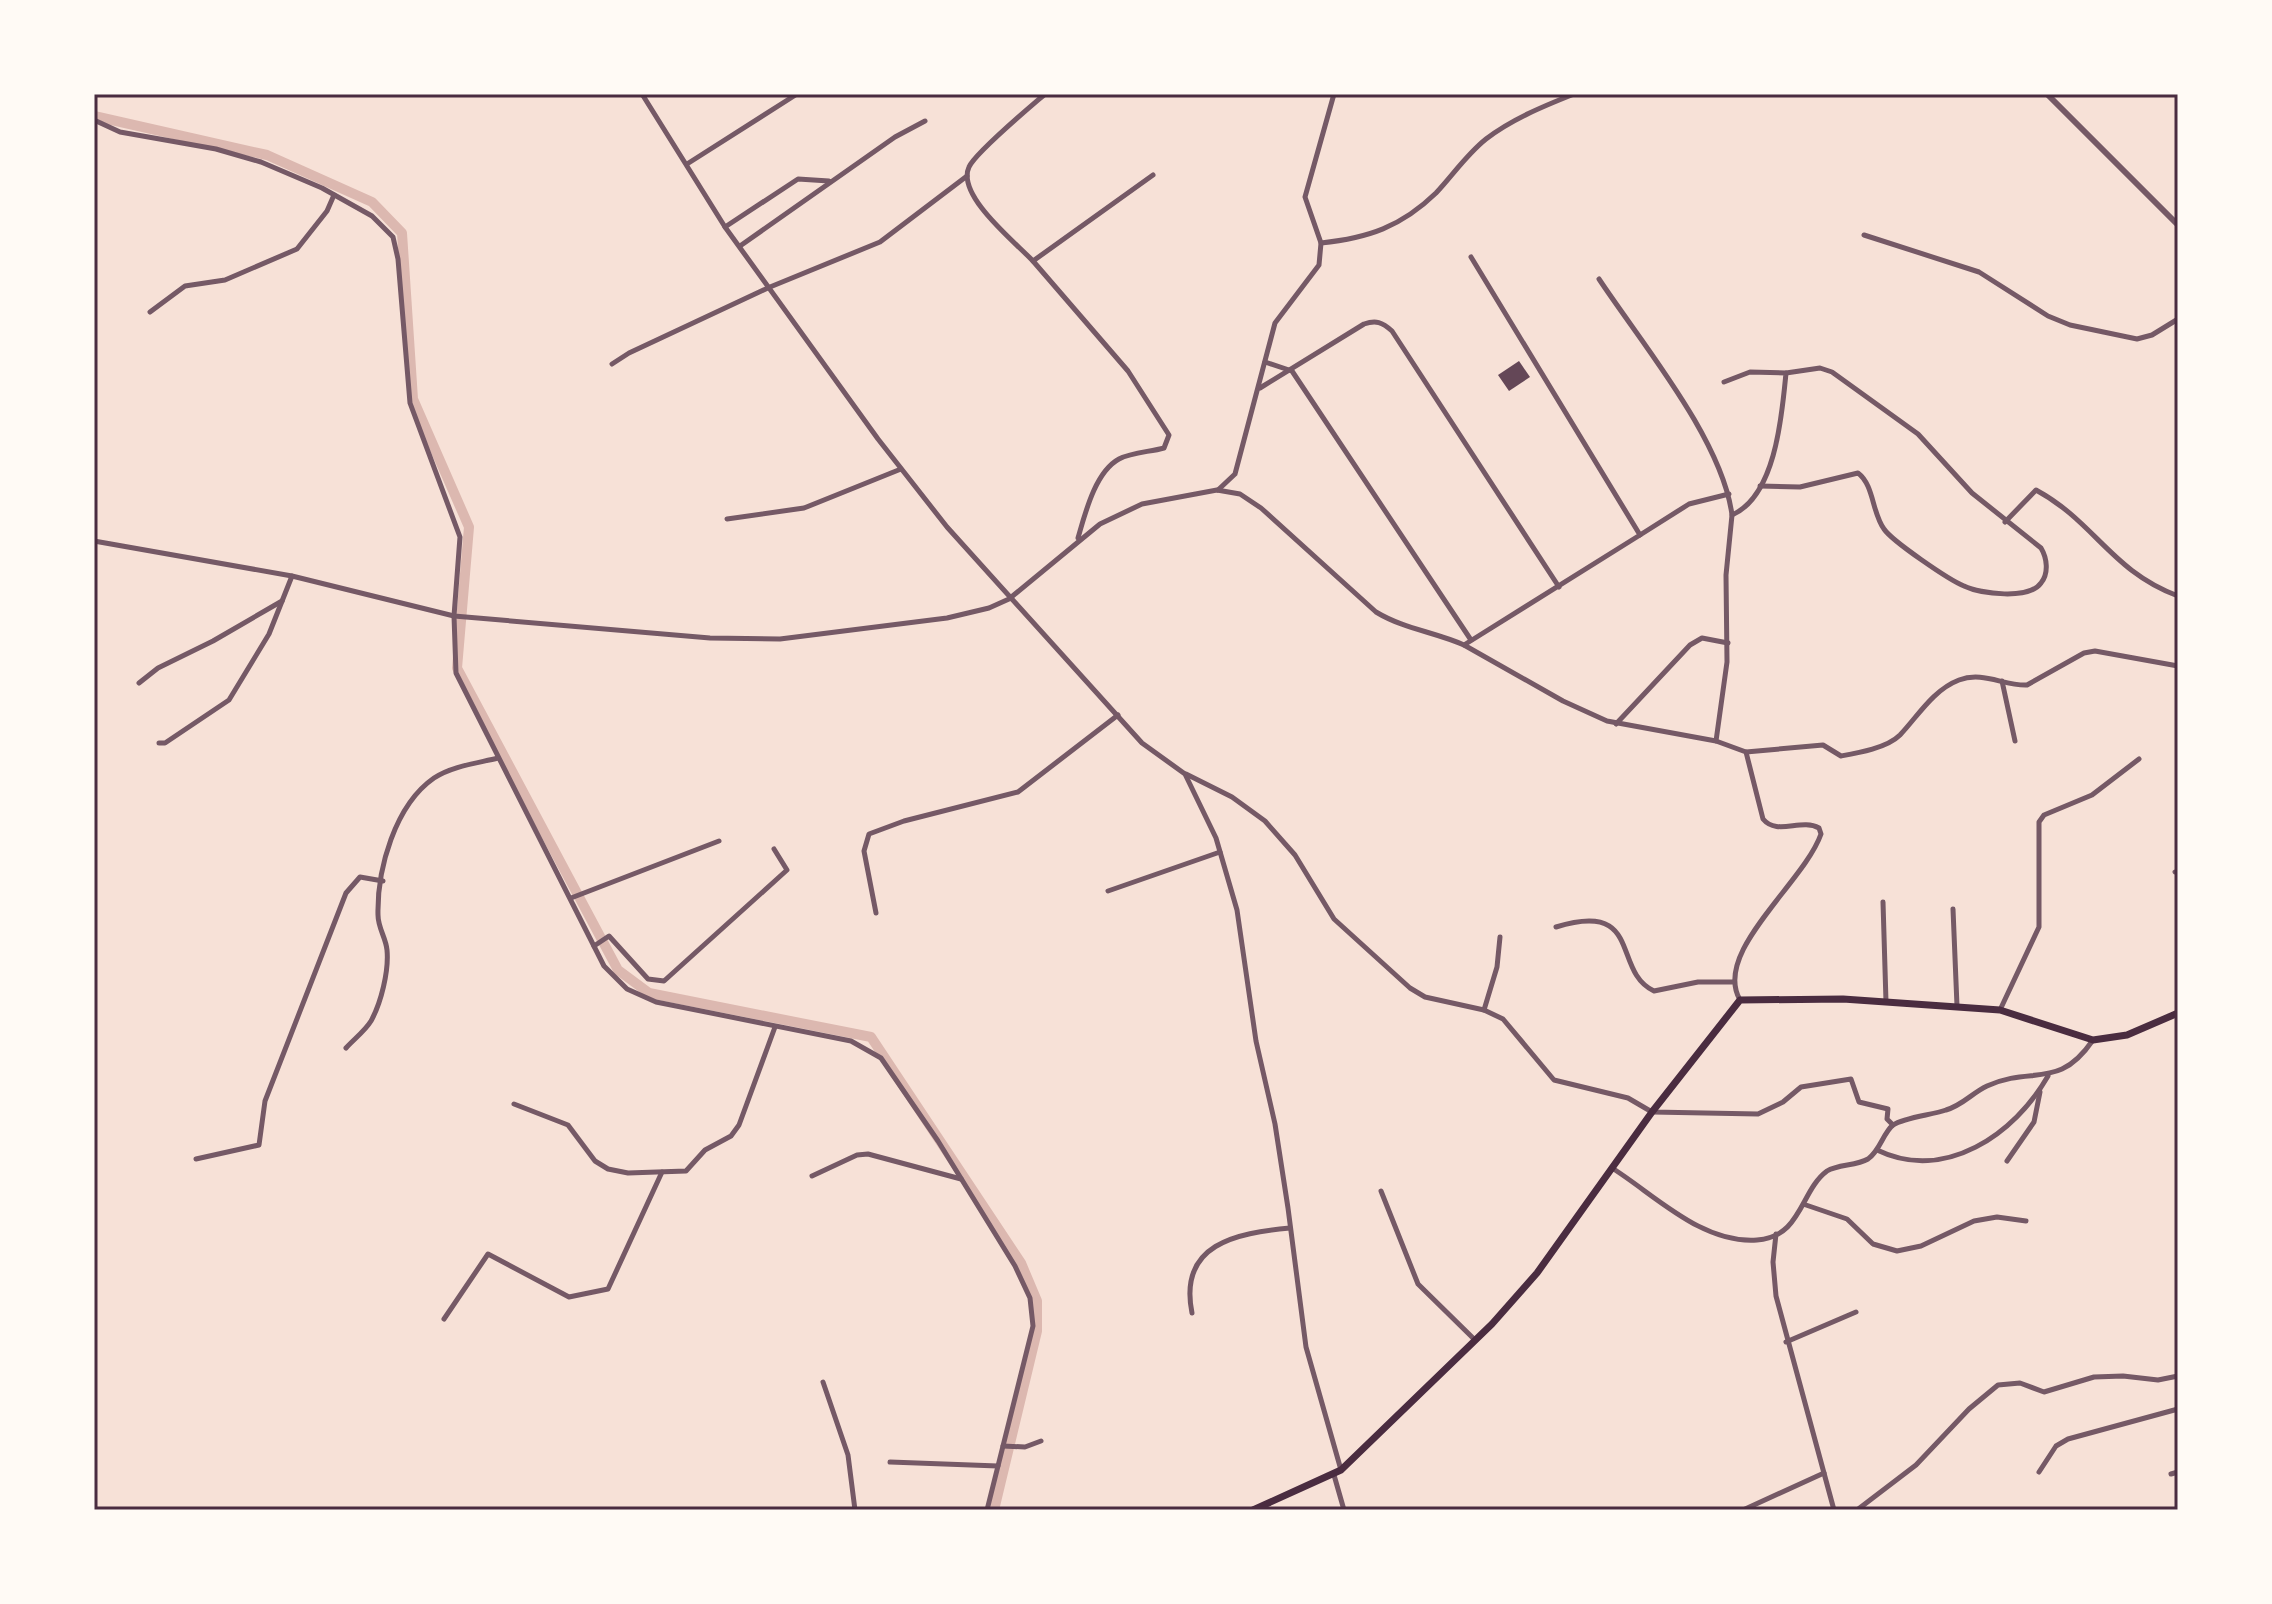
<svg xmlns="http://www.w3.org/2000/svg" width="2272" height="1604" viewBox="0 0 2272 1604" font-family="'Varela Round',sans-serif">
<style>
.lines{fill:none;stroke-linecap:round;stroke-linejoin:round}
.canal{stroke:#dcb8b0;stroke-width:10}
.building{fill:#644757}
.minor{stroke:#755966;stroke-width:5}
.tertiary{stroke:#755966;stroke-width:6}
.secondary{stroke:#4a2c40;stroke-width:7}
.neatline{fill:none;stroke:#4a2c40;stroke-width:3}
</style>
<rect width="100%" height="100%" fill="#f7e1d7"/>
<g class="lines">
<!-- canal -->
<path class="canal" d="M94 116 267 155 372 202 402 233 413 399 469 527 457 668 618 970 649 993 871 1037 1021 1263 1037 1301V1331L994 1510"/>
</g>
<!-- building -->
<path class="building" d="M1519 361 1530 377 1509 391 1498 375Z"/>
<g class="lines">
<!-- minor -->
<g class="minor">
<path d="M642 94 725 227 878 439 947 527 1142 743 1185 774 1216 838 1237 910 1256 1041 1275 1124 1288 1208 1306 1347 1341 1470"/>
<path d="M94 120 120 132 216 149 261 162 322 188 372 216 393 237 398 259 410 403 460 537 454 616 456 673 604 966 627 989 656 1002 851 1041 881 1058 938 1141 1015 1266 1030 1298 1033 1326 987 1510"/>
<path d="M687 164 797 94"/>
<path d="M725 227 798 179 829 181"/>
<path d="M1864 235 1979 272 2048 316 2070 325 2137 339 2152 335 2178 319"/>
<path d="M1321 243C1368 238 1401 227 1436 193 1453 175 1466 155 1486 139 1512 119 1544 106 1574 94"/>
<path d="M740 246 895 137 925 121"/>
<path d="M1033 261C1015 242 956 195 969 167 975 153 1030 107 1045 94"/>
<path d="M1599 279C1642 344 1722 439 1732 515 1776 496 1782 414 1786 373L1750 372 1724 382"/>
<path d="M150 312 185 286 225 280 297 249 327 211 334 195"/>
<path d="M1265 362 1292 371 1471 640"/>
<path d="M612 364 629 353 770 287 880 242 967 176"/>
<path d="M1260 388 1364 324C1376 320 1382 322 1392 331L1559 587"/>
<path d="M1760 486 1800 487 1858 473C1874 485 1872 513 1884 529 1892 541 1949 580 1964 586 1981 594 2029 600 2041 583 2049 573 2047 558 2041 548L1972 493 1918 434 1832 372 1820 368 1786 373"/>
<path d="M1218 490 1235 474 1275 323 1319 265 1321 243 1305 197 1334 94"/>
<path d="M1732 515 1726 575 1727 662 1716 741 1746 752 1763 819C1777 836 1801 818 1819 828L1821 834C1804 883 1712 952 1740 1000"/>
<path d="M727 519 804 508 901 469"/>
<path d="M2005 522 2036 490C2095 522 2111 571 2178 596"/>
<path d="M1640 535 1689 504 1729 494"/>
<path d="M1078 538C1085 514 1095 472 1119 459 1132 452 1150 452 1164 448L1169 435 1128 371 1033 261 1153 175"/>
<path d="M94 541 292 576 454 616 710 638 780 639 947 618 989 608 1009 599 1100 524 1142 504 1217 490 1240 494 1261 508 1376 612C1404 629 1435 632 1464 645L1640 535 1471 257"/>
<path d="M1464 645 1563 701 1607 721 1716 741"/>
<path d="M2002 681 2015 741"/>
<path d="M139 683 158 668 213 641 282 601"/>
<path d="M1616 724 1690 645 1702 638 1728 643"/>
<path d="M159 743H165L229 700 269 634 292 576"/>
<path d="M1746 752 1823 745 1841 756C1858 753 1887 748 1900 735 1918 716 1933 690 1959 680 1983 671 2004 686 2027 685L2084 653 2095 651 2178 666"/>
<path d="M1186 774 1232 797 1265 821 1295 855 1334 919 1410 988 1425 997 1484 1010 1503 1019 1554 1080 1628 1098 1652 1112 1758 1114 1783 1102 1801 1087 1851 1079 1859 1102 1888 1109 1887 1119 1893 1125"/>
<path d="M2175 872 2178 871"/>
<path d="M1108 891 1220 852"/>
<path d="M571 898 719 841"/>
<path d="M1883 902 1886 1002"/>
<path d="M1953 909 1957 1006"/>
<path d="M876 913 864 851 869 834 904 821 1018 792 1118 715"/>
<path d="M1556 927C1644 900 1611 971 1654 991L1698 982H1734"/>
<path d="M594 946 609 936 648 979 664 981 787 870 774 849"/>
<path d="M1484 1010 1497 967 1500 937"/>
<path d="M2000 1010 2039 927V822L2044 815 2092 795 2139 759"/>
<path d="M346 1048C353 1040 365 1031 371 1021 381 1003 389 971 387 950 386 938 378 928 378 915 377 869 395 805 434 778 452 766 478 763 498 758"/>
<path d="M514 1104 568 1125 595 1161 608 1169 628 1173 686 1171 705 1150 731 1136 739 1125 775 1027"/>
<path d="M1877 1150C1945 1183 2015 1134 2048 1076"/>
<path d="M196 1159 259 1145 265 1101 346 893 360 877 383 881"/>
<path d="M2007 1161 2034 1122 2040 1092"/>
<path d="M1612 1168C1655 1195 1702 1244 1757 1240 1802 1237 1800 1191 1827 1171 1838 1164 1856 1166 1868 1159 1880 1151 1883 1133 1893 1125 1905 1117 1932 1115 1946 1110 1963 1105 1972 1093 1987 1086 2033 1065 2058 1091 2093 1040"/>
<path d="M812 1176 857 1155 868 1154 961 1179"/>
<path d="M1381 1191 1418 1284 1475 1340"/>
<path d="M1806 1205 1847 1219 1873 1244 1897 1251 1921 1246 1974 1221 1997 1217 2026 1221"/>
<path d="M1776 1234 1773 1262 1776 1296 1834 1510"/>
<path d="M1192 1313C1178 1244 1236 1233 1290 1228"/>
<path d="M444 1319 488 1254 569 1297 608 1289 662 1172"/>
<path d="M1786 1342 1856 1312"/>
<path d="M823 1382 848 1455 855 1510"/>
<path d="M1003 1446 1025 1447 1041 1441"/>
<path d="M890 1462 998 1466"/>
<path d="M2039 1472 2056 1446 2068 1439 2178 1409"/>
<path d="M2171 1474 2178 1472"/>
<path d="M1334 1475 1344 1510"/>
<path d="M1743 1510 1824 1473"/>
<path d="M1857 1510 1916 1465 1969 1409 1998 1385 2020 1383 2044 1392 2094 1377 2123 1376 2158 1380 2178 1376"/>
</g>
<!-- tertiary -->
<path class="tertiary" d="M2047 94 2178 225"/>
<!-- secondary -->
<path class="secondary" d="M1253 1510 1341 1470 1492 1324 1537 1273 1652 1112 1740 1000 1843 999 2000 1010 2093 1040 2127 1035 2178 1013"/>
</g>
<!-- border -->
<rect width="2272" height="1604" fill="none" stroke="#fffaf5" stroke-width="192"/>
<rect x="96" y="96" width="2080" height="1412" class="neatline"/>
</svg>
